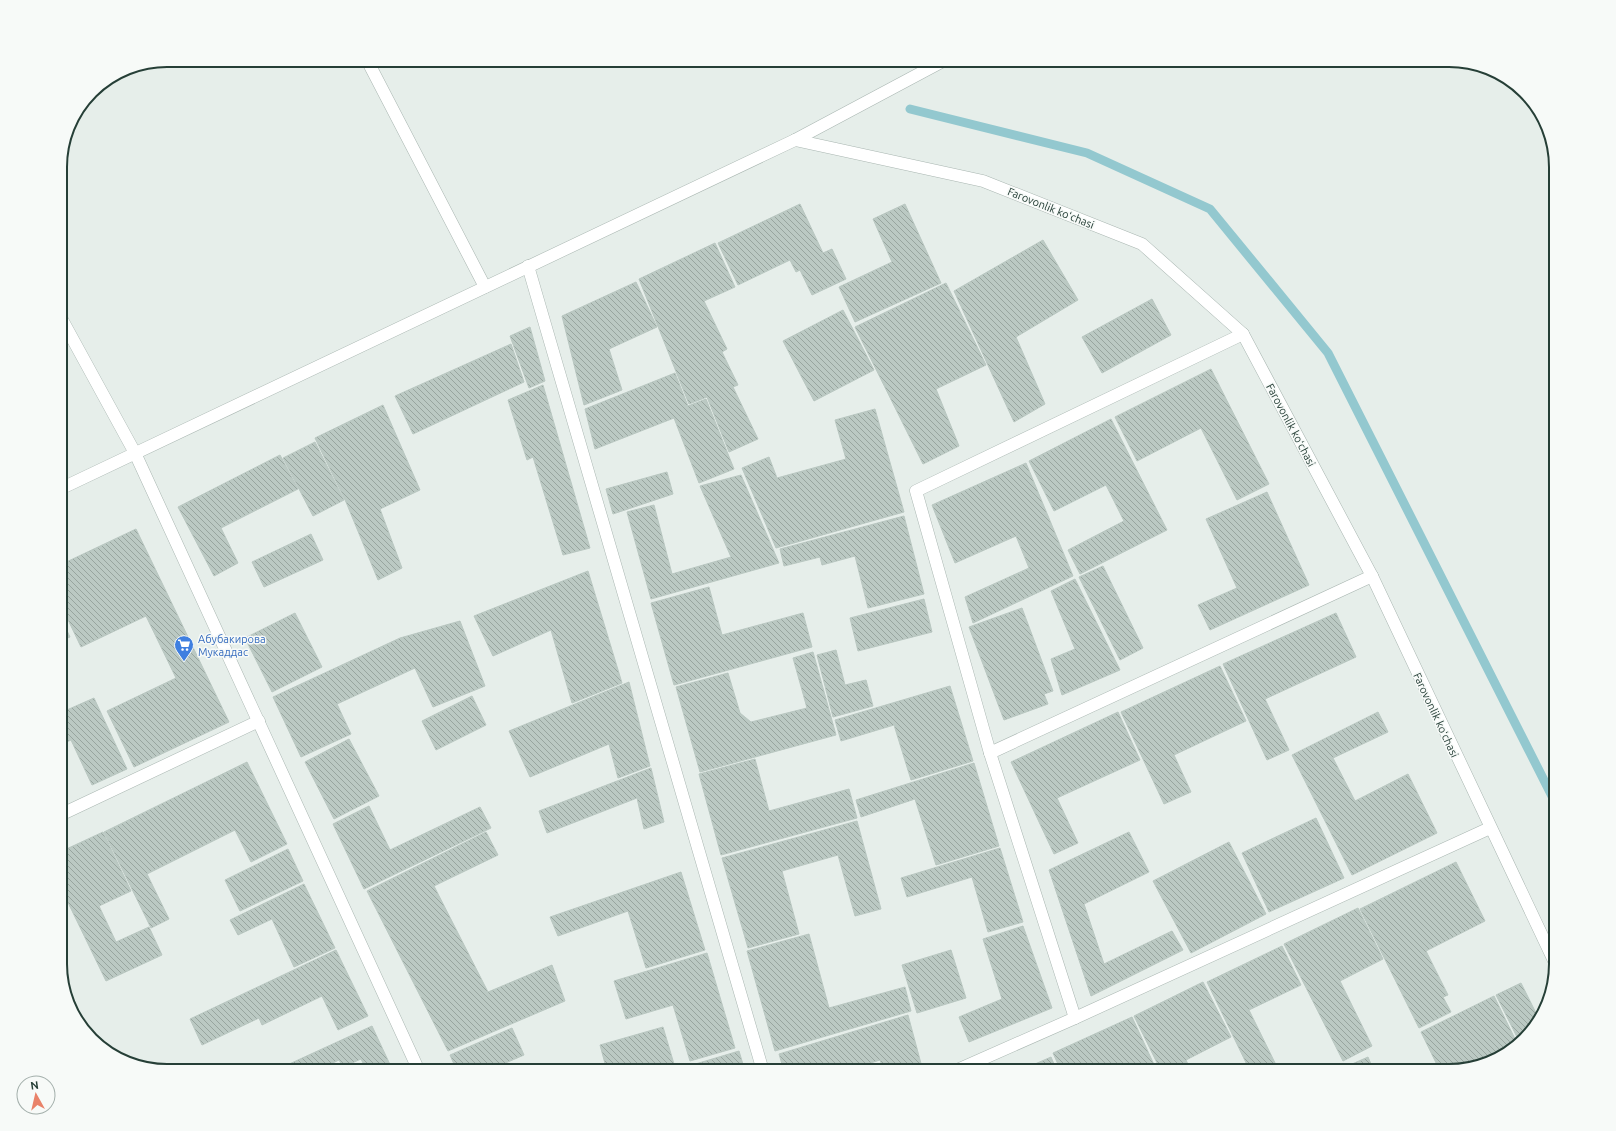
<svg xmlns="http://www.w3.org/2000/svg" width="1616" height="1131" viewBox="0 0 1616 1131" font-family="Ubuntu,sans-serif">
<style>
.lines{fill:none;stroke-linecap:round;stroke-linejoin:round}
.stream{stroke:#93c8cf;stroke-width:9}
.building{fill:url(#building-back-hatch);stroke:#b9c7c1}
.minor-casing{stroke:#a9b6b1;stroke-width:13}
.minor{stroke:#fff;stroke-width:12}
.labels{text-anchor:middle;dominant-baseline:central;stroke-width:3;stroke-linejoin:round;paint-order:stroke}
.street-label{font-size:11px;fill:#263f37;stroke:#f7faf8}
.shop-label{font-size:11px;fill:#366cbe;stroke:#f7faf8;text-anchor:start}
.rim{fill:none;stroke:#263f37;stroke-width:2}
</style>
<defs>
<pattern id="building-back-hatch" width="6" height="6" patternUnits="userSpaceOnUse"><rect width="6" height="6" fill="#bbc9c3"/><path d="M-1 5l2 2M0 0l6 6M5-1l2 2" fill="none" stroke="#98a59f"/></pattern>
</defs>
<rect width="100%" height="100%" fill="#e6eeea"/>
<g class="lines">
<!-- stream -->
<path class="stream" d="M910 109 1087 153 1210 209 1328 353 1556 804"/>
</g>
<!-- building -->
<g class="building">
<path d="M800 204 823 253 832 249 846 279 812 295 800 270 796 272 790 260 738 285 718 243Z"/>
<path d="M905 204 941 283 855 322 839 287 892 262 873 219Z"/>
<path d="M1043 240 1078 300 1016 337 1045 404 1014 422 954 291Z"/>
<path d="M715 243 735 287 704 301 727 349 722 352 738 385 733 387 758 439 729 452 707 397 689 404 639 279Z"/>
<path d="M636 282 657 327 609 349 622 390 584 405 562 316Z"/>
<path d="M946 283 986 365 936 389 959 446 923 464 855 327Z"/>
<path d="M1152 299 1171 335 1102 373 1082 337Z"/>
<path d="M843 310 874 370 814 401 783 341Z"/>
<path d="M530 327 545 381 529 388 510 336Z"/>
<path d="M511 344 524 382 413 434 395 396Z"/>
<path d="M1211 369 1269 484 1237 500 1201 428 1137 461 1115 417Z"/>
<path d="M675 373 688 406 706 399 734 469 699 483 674 418 595 449 585 409Z"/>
<path d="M543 385 590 548 563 555 533 457 527 460 508 400Z"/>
<path d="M383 405 420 490 380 509 402 568 378 580 346 502 315 438Z"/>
<path d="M875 409 904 512 776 548 742 468 769 457 777 478 846 459 835 420Z"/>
<path d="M1111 419 1167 530 1080 574 1068 550 1124 521 1106 485 1054 511 1029 461Z"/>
<path d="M315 442 344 500 313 516 283 458Z"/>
<path d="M280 455 298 489 221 528 238 563 214 576 178 507Z"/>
<path d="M1026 463 1073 576 973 623 965 597 1029 568 1016 536 955 563 932 505Z"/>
<path d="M667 472 673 494 613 514 606 489Z"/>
<path d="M741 475 779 563 651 599 627 512 654 505 672 574 731 557 700 486Z"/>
<path d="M1267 492 1309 585 1210 630 1198 605 1237 588 1206 519Z"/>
<path d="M904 516 924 594 868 608 855 556 822 565 820 557 784 566 780 549Z"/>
<path d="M136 529 229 722 134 767 107 711 176 678 146 616 81 647 60 603V565Z"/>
<path d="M311 534 323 560 264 587 252 562Z"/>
<path d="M1103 566 1143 648 1120 660 1079 577Z"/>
<path d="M588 571 622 683 572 703 551 630 493 656 474 616Z"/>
<path d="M1075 579 1120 670 1062 695 1051 659 1075 649 1051 591Z"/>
<path d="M709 587 722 635 803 613 812 647 674 685 651 603Z"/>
<path d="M924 599 932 632 858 651 850 618Z"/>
<path d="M1022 608 1053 691 1044 694 1048 704 1004 720 969 627Z"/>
<path d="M295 613 322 667 272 692 245 638Z"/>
<path d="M1336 613 1356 657 1265 699 1289 750 1267 760 1223 664Z"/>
<path d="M60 616 70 637 60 641Z"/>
<path d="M460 621 485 686 433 707 415 668 337 704 351 734 301 757 273 697 400 638Z"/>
<path d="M836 650 845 685 866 680 873 706 833 717 817 655Z"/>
<path d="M813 652 836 735 700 772 676 687 728 673 740 713 751 722 807 708 793 658Z"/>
<path d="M1220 666 1246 721 1174 755 1191 792 1164 804 1121 712Z"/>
<path d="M629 682 650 766 618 778 609 744 530 777 509 731Z"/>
<path d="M950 686 973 761 911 780 894 725 841 741 835 720Z"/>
<path d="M472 696 486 725 436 750 422 721Z"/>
<path d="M94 698 127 769 92 785 71 740 60 745V713Z"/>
<path d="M1118 712 1140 760 1057 798 1078 843 1054 854 1011 762Z"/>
<path d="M1378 712 1388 732 1333 758 1355 801 1408 774 1437 833 1352 875 1292 755Z"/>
<path d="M349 739 379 796 334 819 305 762Z"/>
<path d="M755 759 769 811 849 789 857 818 721 855 699 774Z"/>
<path d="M247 762 287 844 251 862 235 830 147 874 169 919 151 928 104 832Z"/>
<path d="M974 763 999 846 936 865 915 799 861 817 856 800Z"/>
<path d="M651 768 664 822 644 829 637 798 547 833 539 811Z"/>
<path d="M369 806 390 850 480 807 491 828 364 889 333 824Z"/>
<path d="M1316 818 1344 878 1269 912 1242 853Z"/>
<path d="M857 821 881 909 855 916 838 855 782 871 799 934 748 948 722 858Z"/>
<path d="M103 832 131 891 99 906 116 942 149 927 162 955 106 981 60 886V852Z"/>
<path d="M486 832 498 855 434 886 488 992 552 965 565 1001 448 1051 367 891Z"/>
<path d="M1129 832 1149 872 1084 904 1104 964 1172 931 1183 950 1091 996 1049 870Z"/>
<path d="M1229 842 1266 914 1191 953 1153 881Z"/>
<path d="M1000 848 1023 922 988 932 972 877 907 897 901 878Z"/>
<path d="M288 849 303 881 240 911 225 880Z"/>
<path d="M1456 862 1485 921 1426 951 1448 995 1443 997 1451 1012 1419 1028 1360 909Z"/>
<path d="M681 872 705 950 646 968 628 911 558 936 550 917Z"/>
<path d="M304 884 335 948 294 967 272 919 238 935 230 920Z"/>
<path d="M1358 908 1383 959 1340 981 1372 1046 1343 1061 1284 944Z"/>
<path d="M1023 926 1052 1008 969 1042 959 1017 1002 999 983 939Z"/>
<path d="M809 934 829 1008 905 987 911 1011 775 1051 747 951Z"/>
<path d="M1282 946 1301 985 1249 1010 1279 1071H1250L1207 982Z"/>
<path d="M336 950 368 1016 338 1030 322 996 262 1025 259 1018 202 1045 190 1019Z"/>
<path d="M951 950 966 998 917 1013 902 965Z"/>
<path d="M707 953 735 1048 690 1061 673 1005 626 1019 614 981Z"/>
<path d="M1203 982 1231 1037 1186 1060 1191 1071H1161L1134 1016Z"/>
<path d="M1521 983 1539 1019 1538 1024 1519 1041 1496 995Z"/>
<path d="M1494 996 1517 1043 1502 1057 1450 1071H1440L1421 1032Z"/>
<path d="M908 1015 923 1071H884L880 1060 845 1071H784L779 1054Z"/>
<path d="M1132 1017 1157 1071H1061L1053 1053Z"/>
<path d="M372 1026 393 1071H367L361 1059 343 1067 339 1060 316 1071H274Z"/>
<path d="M663 1027 674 1064 651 1071H607L600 1045Z"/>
<path d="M512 1028 524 1055 494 1068 496 1071H457L450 1055Z"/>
<path d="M739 1051 745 1071H672Z"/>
<path d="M1051 1057 1057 1071H1019Z"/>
<path d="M1368 1057 1374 1071H1344L1343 1068Z"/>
</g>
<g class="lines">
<!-- minor casing -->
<g class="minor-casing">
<g id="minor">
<path d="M367 60 485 287"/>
<path d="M795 140 983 181 1142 244 1243 334 1372 576 1556 965"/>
<path d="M528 266 763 1071"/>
<path d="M60 316 135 453 419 1071"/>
<path d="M60 489 795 140 945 60"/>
<path d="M990 753 1372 576"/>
<path d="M60 815 259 721"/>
<path d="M1075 1018 990 753 916 491 1243 334"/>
<path d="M955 1071 1075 1018 1490 828"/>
</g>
</g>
<!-- minor -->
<use href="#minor" class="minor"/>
</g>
<!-- icons -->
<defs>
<g id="supermarket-pin" transform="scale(1)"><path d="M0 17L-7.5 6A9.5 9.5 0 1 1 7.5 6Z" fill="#3f7fe0" stroke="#f7faf8"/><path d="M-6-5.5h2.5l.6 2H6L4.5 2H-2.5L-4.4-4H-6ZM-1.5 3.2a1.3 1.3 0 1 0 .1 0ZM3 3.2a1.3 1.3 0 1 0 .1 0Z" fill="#fff"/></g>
</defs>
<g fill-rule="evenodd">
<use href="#supermarket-pin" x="184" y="645"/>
</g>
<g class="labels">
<!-- street labels -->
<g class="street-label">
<text transform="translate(1051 208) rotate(22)">Farovonlik koʻchasi</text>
<text transform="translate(1291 425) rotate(62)">Farovonlik koʻchasi</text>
<text transform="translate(1436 715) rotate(65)">Farovonlik koʻchasi</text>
</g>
<!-- shop labels -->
<g class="shop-label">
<text x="198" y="639">Абубакирова<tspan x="198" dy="13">Мукаддас</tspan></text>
</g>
</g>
<!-- crop -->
<path d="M0 0H1616V1131H0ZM167 67H1449A100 100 0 0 1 1549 167V964A100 100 0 0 1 1449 1064H167A100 100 0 0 1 67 964V167A100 100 0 0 1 167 67Z" fill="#f7faf8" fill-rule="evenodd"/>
<path class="rim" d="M167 67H1449A100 100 0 0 1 1549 167V964A100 100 0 0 1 1449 1064H167A100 100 0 0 1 67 964V167A100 100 0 0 1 167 67Z"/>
<!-- north arrow -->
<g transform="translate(36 1095) rotate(352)"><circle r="19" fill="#f7faf8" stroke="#a3afab"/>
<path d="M0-3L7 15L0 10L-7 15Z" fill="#e98269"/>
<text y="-6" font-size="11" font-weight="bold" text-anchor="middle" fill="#263f37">N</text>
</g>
</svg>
